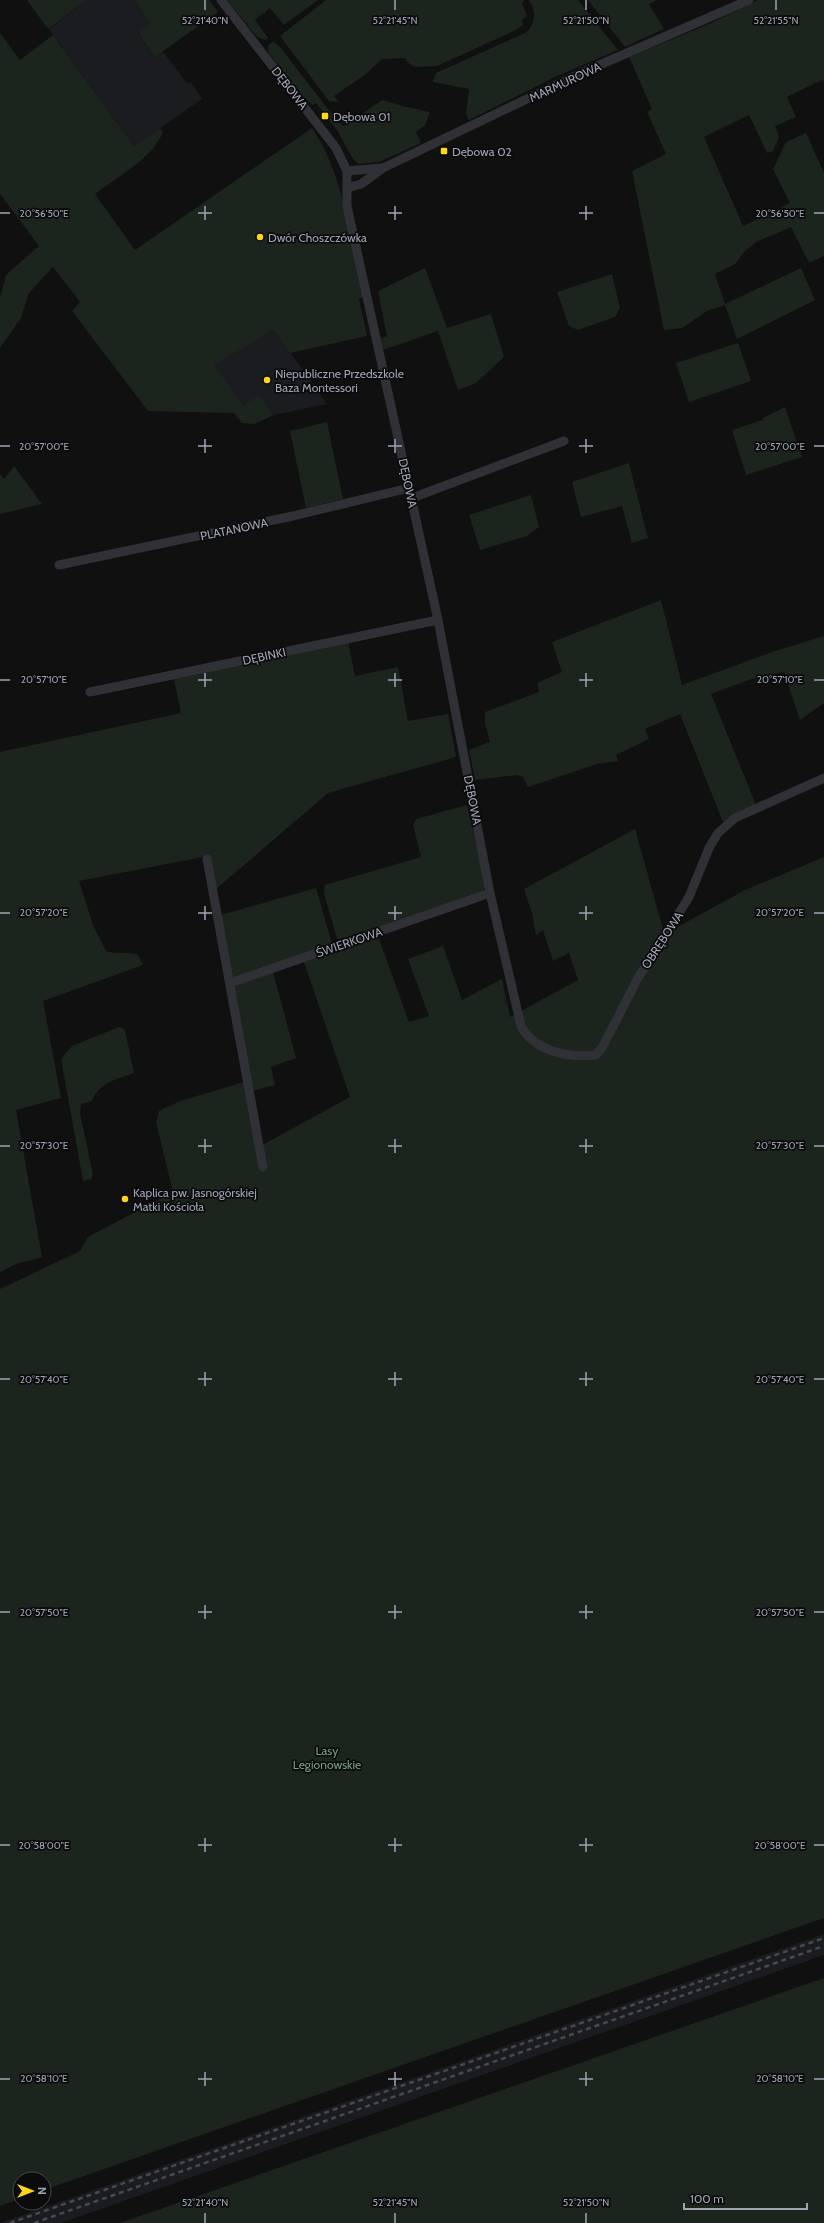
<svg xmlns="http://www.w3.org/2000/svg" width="824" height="2223" viewBox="0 0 824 2223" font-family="Cabin,sans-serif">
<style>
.built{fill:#1b1c1f}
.green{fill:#1c241e}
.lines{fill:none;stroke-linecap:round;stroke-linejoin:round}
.street{stroke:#303137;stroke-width:9}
.rail{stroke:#474850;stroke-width:2.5;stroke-dasharray:5 4;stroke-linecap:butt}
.ticks{fill:none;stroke:#9fa3b4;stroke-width:1.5}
.poi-dot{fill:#ffd51a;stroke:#0b0b0c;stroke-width:1.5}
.labels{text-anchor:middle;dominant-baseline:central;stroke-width:3.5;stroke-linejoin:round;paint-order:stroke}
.street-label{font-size:12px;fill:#9fa3b4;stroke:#0b0b0c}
.poi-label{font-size:12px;fill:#9fa3b4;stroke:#0b0b0c;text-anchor:start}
.park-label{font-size:12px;fill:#74a17e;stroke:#0b0b0c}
.ticks-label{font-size:10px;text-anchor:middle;fill:#9fa3b4;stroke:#0b0b0c;stroke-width:3.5;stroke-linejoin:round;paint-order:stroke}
</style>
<rect width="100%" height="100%" fill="#101011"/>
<!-- built -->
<g class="built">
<path d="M87 0H135L151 22 139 35 155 57 163 52 187 83 191 82 202 99 134 146 49 29Z"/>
<path d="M274 330 327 404 274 415 259 395 243 406 213 365Z"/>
<path d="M824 1934V1955L61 2223H0Z"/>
</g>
<!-- green -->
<g class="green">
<path d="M27 0H87L48 29Z"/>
<path d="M135 0H209L218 12 155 57 139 34 150 22Z"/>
<path d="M227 0H318L284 25 270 8 255 20 268 38 265 40 257 37Z"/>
<path d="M326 0H524L522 4 527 16 522 20 523 25 516 30 437 66C424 65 412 72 405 58L382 59 366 74 334 96 339 102 329 101 280 36Z"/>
<path d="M529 0H578L618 50 557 76 469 120 466 114 469 89 433 82 436 73 527 32C536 21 536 11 529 0Z"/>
<path d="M588 0H657L649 4 664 29 625 47Z"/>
<path d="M758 0H824V82L822 80 787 97 796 117 775 126 779 137 773 151 767 153 749 115 704 137 743 226 790 203 773 169 786 142 806 133 824 173V256L809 263 791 227 756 242 744 252 735 264 715 274 725 304 801 268 815 300 737 339 725 305 707 311 682 328 664 330 632 171 666 154 647 112 652 109 629 57 707 25Z"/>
<path d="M0 33 20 60 53 35 134 146 160 128 163 132C152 159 117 177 95 194L135 250 312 128C344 174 351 243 364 297L359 299 367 336 290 353 274 330 214 365 243 405 259 395 274 415 254 424 242 423 234 413 148 411 72 311 80 302 53 267 29 293 21 318 0 348V297L6 275 39 246 0 194Z"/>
<path d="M274 42 280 47 338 122 344 126C359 118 369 107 383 100L402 106 430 112 425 125 416 132 421 143 379 162 358 164 351 156 337 130 316 103 313 105 300 94 268 52 269 44Z"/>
<path d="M425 268 447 328 491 314 504 357 476 383 458 390 438 331 383 350 381 338 387 336 378 291Z"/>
<path d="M612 274 620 308 615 317 578 330 569 326 557 292Z"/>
<path d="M738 343 751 381 689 402 676 363Z"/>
<path d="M785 407 802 457 746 475 732 430 763 420V418Z"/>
<path d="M327 422 343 499 306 508 290 431Z"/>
<path d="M629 463 648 538 632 543 622 506 581 517 572 482Z"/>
<path d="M14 466 42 504 0 514V474L4 479Z"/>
<path d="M531 495 539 527 527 536 480 550 469 515Z"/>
<path d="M661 600 682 685 775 651 824 636V703L800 720 784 672 752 679 711 694 756 805 723 822 680 714 645 729 649 739 616 755 618 761 597 764 528 787 523 777 517 775 475 780 469 750 490 742 485 723V712L539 692 537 683 562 672 552 642Z"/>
<path d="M348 641 355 676 398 667 408 721 448 714 456 757 328 793 216 889 203 857 79 881 93 925 106 951C117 955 127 951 138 955L143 965 43 1001 61 1098 16 1110 42 1257 16 1264 0 1272V752L181 713 174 679Z"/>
<path d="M467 805 486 886 482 892 341 940 337 939 324 893 325 885 421 857 413 825 416 819Z"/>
<path d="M635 829 663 929 661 936 745 890 824 857V1918L44 2190V2179H20V2199L0 2206V1289L80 1251 88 1237 173 1192 156 1122 159 1111 180 1101 244 1082 257 1148 350 1097 304 962 378 936 409 1022 429 1016 408 959 443 946 462 1000 502 979 510 1017 578 980 569 953 553 961 543 930 536 935 532 913 524 889Z"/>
<path d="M316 888 332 944 236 978 232 977 221 915Z"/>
<path d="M273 972 296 1058 271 1067 275 1085 252 1091 234 988 236 985Z"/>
<path d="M119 1027 125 1030 134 1073C118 1079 99 1082 92 1101L81 1104 80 1113 93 1175 91 1179 83 1181 61 1059 72 1046Z"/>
<path d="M824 1978V2223H120Z"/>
</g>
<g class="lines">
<!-- street -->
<g class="street">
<path d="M221 0 336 148 347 171V206L438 620 490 893 521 1026C535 1052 570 1058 596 1055L602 1048 638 978 689 897 709 848 718 833 735 818 824 778"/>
<path d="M347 171 382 168"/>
<path d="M347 188 361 184 383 168 581 73 749 0"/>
<path d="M412 498 564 441"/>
<path d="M59 565 293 516 409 488"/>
<path d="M90 692 438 620"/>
<path d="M207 859 263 1167"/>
<path d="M230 983 490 893"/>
</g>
<!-- rail -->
<g class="rail">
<path d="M10 2223 824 1938"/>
<path d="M34 2223 824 1946"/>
</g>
</g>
<!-- ticks -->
<path class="ticks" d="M205 0V10M395 0V10M586 0V10M776 0V10M205 206V220M395 206V220M586 206V220M0 213H10M198 213H212M388 213H402M579 213H593M814 213H824M205 439V453M395 439V453M586 439V453M0 446H10M198 446H212M388 446H402M579 446H593M814 446H824M205 673V687M395 673V687M586 673V687M0 680H10M198 680H212M388 680H402M579 680H593M814 680H824M205 906V920M395 906V920M586 906V920M0 913H10M198 913H212M388 913H402M579 913H593M814 913H824M205 1139V1153M395 1139V1153M586 1139V1153M0 1146H10M198 1146H212M388 1146H402M579 1146H593M814 1146H824M205 1372V1386M395 1372V1386M586 1372V1386M0 1379H10M198 1379H212M388 1379H402M579 1379H593M814 1379H824M205 1605V1619M395 1605V1619M586 1605V1619M0 1612H10M198 1612H212M388 1612H402M579 1612H593M814 1612H824M205 1838V1852M395 1838V1852M586 1838V1852M0 1845H10M198 1845H212M388 1845H402M579 1845H593M814 1845H824M205 2072V2086M395 2072V2086M586 2072V2086M0 2079H10M198 2079H212M388 2079H402M579 2079H593M814 2079H824M205 2213V2223M395 2213V2223M586 2213V2223"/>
<!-- markers -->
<g class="poi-dot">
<rect x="321" y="112" width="8" height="8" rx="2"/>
<rect x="440" y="147" width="8" height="8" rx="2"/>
<circle cx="260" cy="237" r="4"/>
<circle cx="267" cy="380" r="4"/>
<circle cx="125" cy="1199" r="4"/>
</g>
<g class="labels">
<!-- street labels -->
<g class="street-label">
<text transform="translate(565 82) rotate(-25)">MARMUROWA</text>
<text transform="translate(290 88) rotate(52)">DĘBOWA</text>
<text transform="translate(408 483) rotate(78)">DĘBOWA</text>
<text transform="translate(234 529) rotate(-12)">PLATANOWA</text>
<text transform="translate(264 656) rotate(-12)">DĘBINKI</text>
<text transform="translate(473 800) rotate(79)">DĘBOWA</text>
<text transform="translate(662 940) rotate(-57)">OBRĘBOWA</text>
<text transform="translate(349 942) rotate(-19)">ŚWIERKOWA</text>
</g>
<!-- poi labels -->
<g class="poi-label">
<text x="333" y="116">Dębowa 01</text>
<text x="452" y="151">Dębowa 02</text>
<text x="268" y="237">Dwór Choszczówka</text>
<text x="275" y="373">Niepubliczne Przedszkole<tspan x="275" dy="14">Baza Montessori</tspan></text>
<text x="133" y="1192">Kaplica pw. Jasnogórskiej<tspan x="133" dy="14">Matki Kościoła</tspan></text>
</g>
<!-- park labels -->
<g class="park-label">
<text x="327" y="1750">Lasy<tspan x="327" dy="14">Legionowskie</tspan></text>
</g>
</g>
<g class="ticks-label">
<text x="205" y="24">52°21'40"N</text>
<text x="395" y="24">52°21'45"N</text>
<text x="586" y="24">52°21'50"N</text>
<text x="776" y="24">52°21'55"N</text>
<text x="780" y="217">20°56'50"E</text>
<text x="44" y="217">20°56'50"E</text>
<text x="780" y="450">20°57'00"E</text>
<text x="44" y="450">20°57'00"E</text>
<text x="44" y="683">20°57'10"E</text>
<text x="780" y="683">20°57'10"E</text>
<text x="780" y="916">20°57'20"E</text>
<text x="44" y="916">20°57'20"E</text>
<text x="780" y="1149">20°57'30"E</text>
<text x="44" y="1149">20°57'30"E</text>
<text x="44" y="1383">20°57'40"E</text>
<text x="780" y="1383">20°57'40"E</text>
<text x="780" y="1616">20°57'50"E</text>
<text x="44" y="1616">20°57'50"E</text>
<text x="780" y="1849">20°58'00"E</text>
<text x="44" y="1849">20°58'00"E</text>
<text x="780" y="2082">20°58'10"E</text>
<text x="44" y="2082">20°58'10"E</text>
<text x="205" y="2206">52°21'40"N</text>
<text x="395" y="2206">52°21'45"N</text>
<text x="586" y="2206">52°21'50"N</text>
</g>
<!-- north arrow -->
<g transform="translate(32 2191) rotate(90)"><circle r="19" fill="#0b0b0c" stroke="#46484f"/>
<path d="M0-3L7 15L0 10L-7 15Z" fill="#ffd51a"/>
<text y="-6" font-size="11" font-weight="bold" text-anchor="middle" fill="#9fa3b4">N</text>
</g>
<!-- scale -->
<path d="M684 2203v6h123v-6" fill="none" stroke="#9fa3b4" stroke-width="2"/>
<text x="690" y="2203" font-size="12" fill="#9fa3b4" stroke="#0b0b0c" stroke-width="3" paint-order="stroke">100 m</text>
</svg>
